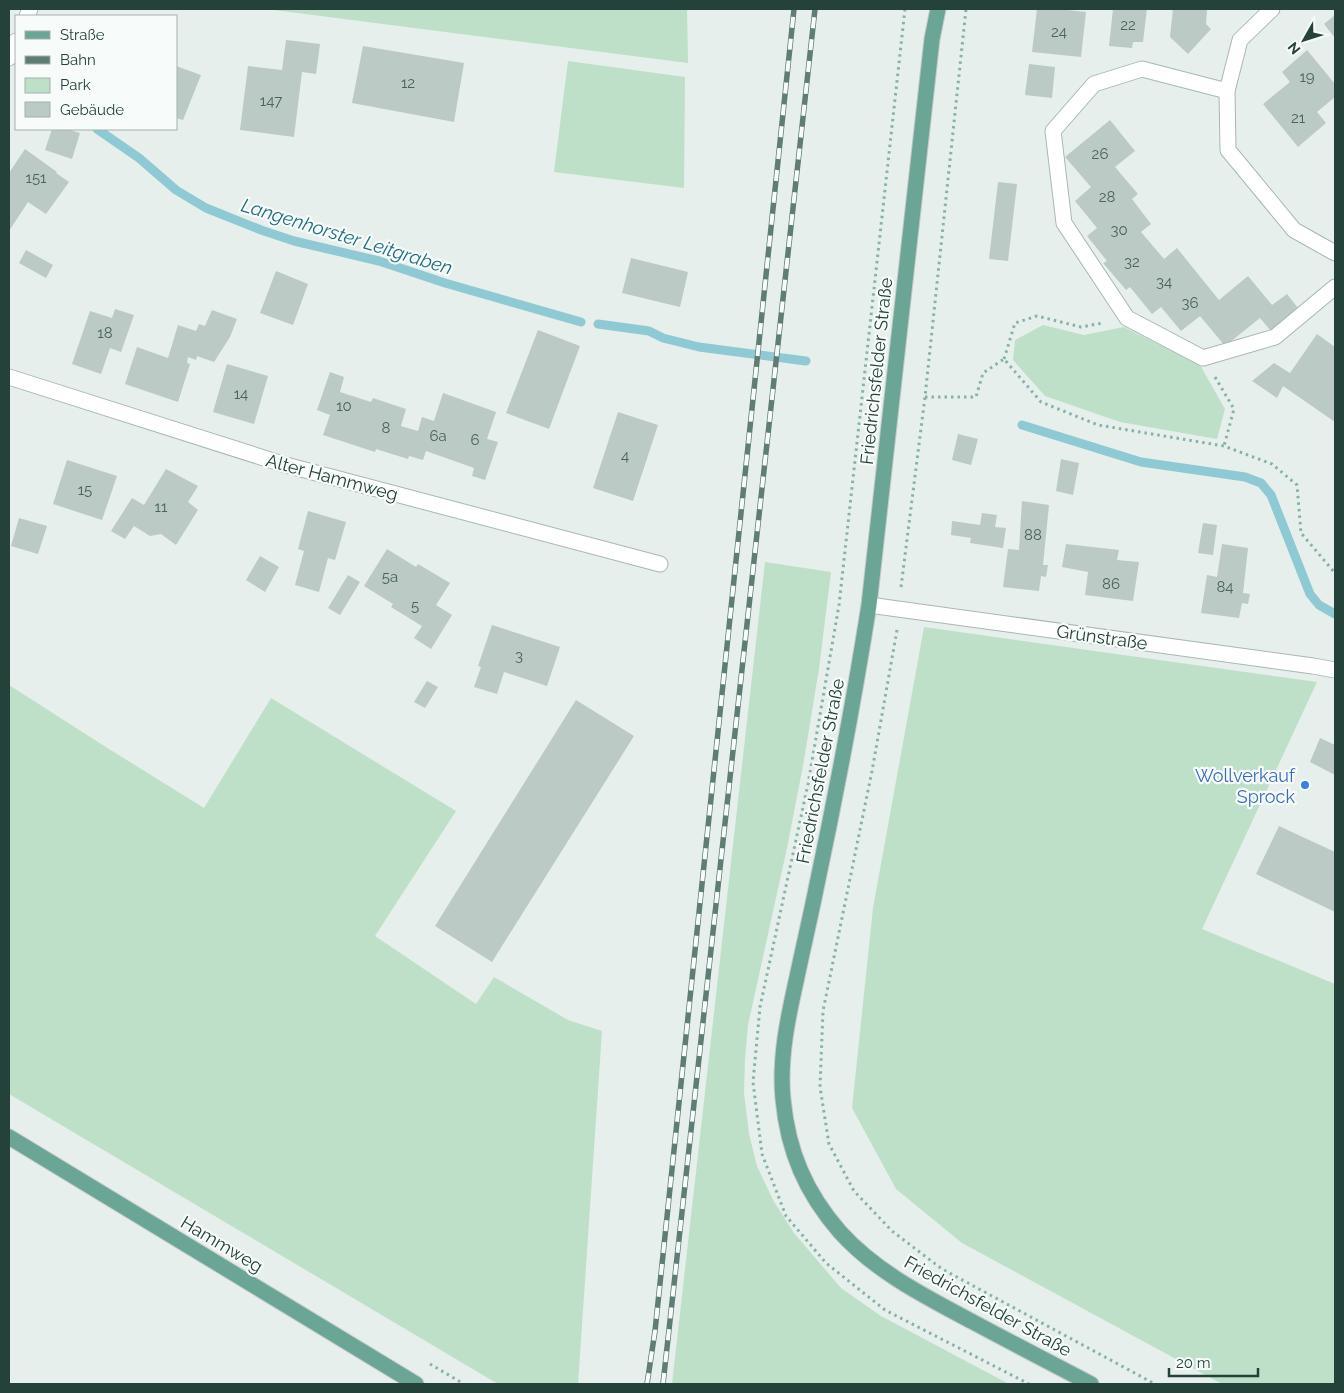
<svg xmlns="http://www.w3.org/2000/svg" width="1344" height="1393" viewBox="0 0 1344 1393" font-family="Raleway,sans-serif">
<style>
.green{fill:#bfe0c8}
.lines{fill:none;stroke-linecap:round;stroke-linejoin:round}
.stream{stroke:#8ec9d4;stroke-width:9}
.building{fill:#bbcac4}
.minor-casing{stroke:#a8b8b2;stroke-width:17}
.major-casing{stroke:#c2cac8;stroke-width:17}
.path{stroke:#86b3a5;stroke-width:3;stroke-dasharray:2.5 4;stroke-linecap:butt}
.minor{stroke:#fff;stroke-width:15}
.major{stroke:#6aa596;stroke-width:15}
.rail-casing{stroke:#5f7d75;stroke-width:5.5}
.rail{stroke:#f7fbf9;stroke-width:4;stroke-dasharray:11;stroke-linecap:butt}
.shop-dot{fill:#3f7fe0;stroke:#f7fbf9;stroke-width:2}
.labels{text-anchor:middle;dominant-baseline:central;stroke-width:4.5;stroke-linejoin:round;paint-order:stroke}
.number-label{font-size:15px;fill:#4a645c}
.street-label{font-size:18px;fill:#24423a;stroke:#f7fbf9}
.shop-label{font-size:18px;fill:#366cbe;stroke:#f7fbf9;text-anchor:end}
.water-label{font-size:19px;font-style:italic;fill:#1c6f80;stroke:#f7fbf9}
</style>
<rect width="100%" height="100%" fill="#e6efeb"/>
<!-- green -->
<g class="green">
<path d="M266 9H687L688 63Z"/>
<path d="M568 61 685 77 684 188 554 172Z"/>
<path d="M1043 325 1084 335 1124 327 1200 365 1225 409 1217 439 1120 422 1045 396 1013 360 1015 340Z"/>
<path d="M765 562 831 572 819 669 803 766 787 848 748 1025 745 1059 744 1093 749 1134 757 1166 773 1200 794 1233 841 1288 881 1316 1009 1384H672Z"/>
<path d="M924 627 1317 682 1202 929 1335 984V1384H1222L962 1243 896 1189 852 1108 873 908Z"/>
<path d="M9 685 109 749 204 808 271 698 456 811 375 936 476 1004 494 977 568 1020 602 1031 578 1384H498L9 1094Z"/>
</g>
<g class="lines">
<!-- stream -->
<g class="stream">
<path d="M97 129 139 158 176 190 206 208 261 230 294 241 379 261 445 283 581 322"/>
<path d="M598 324 649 331 663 338 699 347 806 361"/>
<path d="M1022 425 1141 462 1245 477 1261 483 1271 495 1310 594 1319 605 1335 614"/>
</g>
</g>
<!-- building -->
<g class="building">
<path d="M1037 9H1058L1086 12 1081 57 1032 52Z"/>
<path d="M1113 9H1147L1143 42H1133L1132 48 1109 46Z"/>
<path d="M1173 9H1207L1206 24 1211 29 1188 54 1170 37Z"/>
<path d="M1335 15V38L1324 24Z"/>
<path d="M286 40 320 44 316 74 302 72 294 137 240 130 248 66 282 70Z"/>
<path d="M363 46 464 63 454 122 352 103Z"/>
<path d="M1307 50 1335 84V97L1317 112 1326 123 1298 147 1263 104 1290 82 1282 72Z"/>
<path d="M1029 64 1055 67 1052 98 1025 95Z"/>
<path d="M176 66 201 75 183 120 176 118Z"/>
<path d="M1110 120 1135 151 1115 167 1138 194 1132 199 1151 224 1141 232 1164 259 1177 248 1219 300 1248 276 1272 305 1287 294 1298 308 1271 331 1260 318 1225 346 1200 316 1181 331 1161 307 1152 314 1130 287 1126 290 1103 263 1107 261 1087 236 1097 228 1075 201 1091 187 1065 157Z"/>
<path d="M52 129H67L80 133 72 159 45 150Z"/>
<path d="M25 149 57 172 56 173 69 182 46 214 28 202 9 231V173Z"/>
<path d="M998 182 1017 184 1008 261 989 259Z"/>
<path d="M26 250 53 265 46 278 19 263Z"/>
<path d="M631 258 688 272 680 307 622 293Z"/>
<path d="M276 271 308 284 293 325 260 313Z"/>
<path d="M115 309 134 315 121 352 110 348 101 374 72 364 90 311 112 318Z"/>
<path d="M212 310 237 319 230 337 214 362 197 356 196 360 188 357 187 363 190 364 178 402 125 384 137 347 168 358 178 325 196 331 199 324 205 326Z"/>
<path d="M538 330 580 346 549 429 506 413Z"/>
<path d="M1317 334 1335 347V422L1283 386 1277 398 1252 381 1274 363 1290 373Z"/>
<path d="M227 364 268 376 254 424 213 412Z"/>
<path d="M330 372 344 377 340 392 371 402 373 398 406 409 401 426 418 431 422 417 434 421 443 393 496 412 487 439 498 442 485 480 472 476 474 468 426 451 423 460 409 456 408 459 376 449 375 452 323 435 330 415 317 410Z"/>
<path d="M618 412 658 425 633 501 593 488Z"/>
<path d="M958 434 978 439 971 465 952 460Z"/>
<path d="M1061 459 1079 463 1073 495 1056 491Z"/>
<path d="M67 460 117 476 102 520 53 504Z"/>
<path d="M166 469 198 486 188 502 198 510 176 545 161 534 150 536 134 526 125 539 111 531 132 498 144 505Z"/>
<path d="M1022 501 1049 505 1043 565H1048L1046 577 1041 576 1039 591 1003 587 1008 549 1019 550Z"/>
<path d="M308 511 346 522 335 560 328 558 319 592 295 585 304 551 298 549Z"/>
<path d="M982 513 997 515 995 527 1006 528 1003 548 970 543 971 538 951 535 952 521 980 525Z"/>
<path d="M19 518 47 526 38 554 11 546Z"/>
<path d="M1203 523 1217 525 1213 555 1198 553Z"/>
<path d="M1066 544 1119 550 1117 560 1139 562 1133 601 1085 595 1088 572 1062 567Z"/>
<path d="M1222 544 1248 548 1243 593 1250 594 1248 604 1242 603 1239 618 1201 613 1207 575 1217 577Z"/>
<path d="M387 549 416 567 418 564 450 583 436 605 452 615 431 649 414 638 422 626 391 607 393 604 364 586Z"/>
<path d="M260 556 279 567 265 592 246 580Z"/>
<path d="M348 575 360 582 340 615 328 608Z"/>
<path d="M492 625 560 647 547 686 504 672 497 694 474 687 481 667 478 666Z"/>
<path d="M427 681 438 687 425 708 414 702Z"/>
<path d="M576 700 634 736 492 962 435 926Z"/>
<path d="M1320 738 1335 745V775L1310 762Z"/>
<path d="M1279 826 1335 852V912L1256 874Z"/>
</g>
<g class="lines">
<!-- minor casing -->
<g class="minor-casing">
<g id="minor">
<path d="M1272 9 1240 40 1227 91 1228 150 1294 230 1335 253"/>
<path d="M27 16 30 9"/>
<path d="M9 58 16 41"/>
<path d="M1227 91 1142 69 1094 84 1053 131 1064 223 1127 318 1203 358 1275 337 1335 287"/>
<path d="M9 377 286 465 660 564"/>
<path d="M869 605 1313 666 1335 670"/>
</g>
</g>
<!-- major casing -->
<g class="major-casing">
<g id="major">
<path d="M938 9 932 39 869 605C854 700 836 795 816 889 810 919 803 948 797 977 788 1017 779 1058 783 1099 788 1152 806 1193 840 1232 876 1272 926 1297 973 1322 1012 1343 1051 1363 1091 1384"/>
<path d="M9 1137 416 1384"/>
</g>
</g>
<!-- path -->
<g class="path">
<path d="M905 9 839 605 808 784 760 1007 753 1082 762 1154 786 1216 826 1263 885 1310 1029 1384"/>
<path d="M1004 359 1015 323 1037 316 1081 327 1103 323"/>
<path d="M1215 377 1234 409 1224 446"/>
<path d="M925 397H976L983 373 1004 359 1041 402 1098 425 1224 446 1272 464 1297 485 1301 533 1335 573"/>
<path d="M901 587 925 397 966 9"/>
<path d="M897 630 872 771 823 1011 820 1087 829 1144 854 1191 892 1231 942 1269 1155 1384"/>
<path d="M430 1364 464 1384"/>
</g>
<!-- minor -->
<use href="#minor" class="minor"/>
<!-- major -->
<use href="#major" class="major"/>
<!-- rail casing -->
<g class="rail-casing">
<g id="rail">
<path d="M647 1384 655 1331 794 9"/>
<path d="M663 1384 815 9"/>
</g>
</g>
<!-- rail -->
<use href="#rail" class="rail"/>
</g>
<!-- markers -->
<circle class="shop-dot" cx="1305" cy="785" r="5"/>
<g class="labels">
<!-- number labels -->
<g class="number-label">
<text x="1128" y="25">22</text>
<text x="1059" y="32">24</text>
<text x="1307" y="77">19</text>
<text x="408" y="83">12</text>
<text x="271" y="101">147</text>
<text x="1298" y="118">21</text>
<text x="1100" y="154">26</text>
<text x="36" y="178">151</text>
<text x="1107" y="197">28</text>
<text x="1119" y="230">30</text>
<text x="1132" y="262">32</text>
<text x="1164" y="282">34</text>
<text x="1190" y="303">36</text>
<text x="105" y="333">18</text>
<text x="241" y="394">14</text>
<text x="344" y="406">10</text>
<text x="386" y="428">8</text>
<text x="438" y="436">6a</text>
<text x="475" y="440">6</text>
<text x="625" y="456">4</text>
<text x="85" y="490">15</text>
<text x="161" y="507">11</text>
<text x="1033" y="535">88</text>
<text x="390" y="577">5a</text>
<text x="1111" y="584">86</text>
<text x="1225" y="587">84</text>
<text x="415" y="606">5</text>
<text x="519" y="656">3</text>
</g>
<!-- street labels -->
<g class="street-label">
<text transform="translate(876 371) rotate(-84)">Friedrichsfelder Straße</text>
<text transform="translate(332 477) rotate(15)">Alter Hammweg</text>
<text transform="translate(1102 637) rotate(8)">Grünstraße</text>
<text transform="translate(820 771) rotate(-79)">Friedrichsfelder Straße</text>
<text transform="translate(222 1244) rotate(31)">Hammweg</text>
<text transform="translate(988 1306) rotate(29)">Friedrichsfelder Straße</text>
</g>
<!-- shop labels -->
<g class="shop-label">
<text x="1295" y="775">Wollverkauf<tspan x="1295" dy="21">Sprock</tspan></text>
</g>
<!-- water labels -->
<g class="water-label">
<text transform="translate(347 236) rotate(17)">Langenhorster Leitgraben</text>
</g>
</g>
<!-- border -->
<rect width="1344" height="1393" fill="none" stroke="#24423a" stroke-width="20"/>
<!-- legend -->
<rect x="15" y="15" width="162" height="115" fill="#f7fbf9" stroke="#a3b1ad"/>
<rect x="25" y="31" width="25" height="8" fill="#6aa596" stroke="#a3b1ad"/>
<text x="60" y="40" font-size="15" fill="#24423a">Straße</text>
<rect x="25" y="56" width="25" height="8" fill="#5f7d75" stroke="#a3b1ad"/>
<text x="60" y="65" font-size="15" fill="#24423a">Bahn</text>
<rect x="25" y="78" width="25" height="15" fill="#bfe0c8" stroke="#a3b1ad"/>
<text x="60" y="90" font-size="15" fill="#24423a">Park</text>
<rect x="25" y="102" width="25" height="15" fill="#bbcac4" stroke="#a3b1ad"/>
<text x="60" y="115" font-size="15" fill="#24423a">Gebäude</text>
<!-- north arrow -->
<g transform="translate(1304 40) rotate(231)" stroke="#f7fbf9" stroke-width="4" paint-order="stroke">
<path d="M0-4L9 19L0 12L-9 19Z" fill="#24423a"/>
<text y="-8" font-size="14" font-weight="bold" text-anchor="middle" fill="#24423a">N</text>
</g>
<!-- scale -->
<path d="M1169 1368v8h89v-8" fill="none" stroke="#24423a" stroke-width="2.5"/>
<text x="1176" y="1368" font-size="15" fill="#24423a" stroke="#f7fbf9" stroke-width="4" paint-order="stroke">20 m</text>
</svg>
